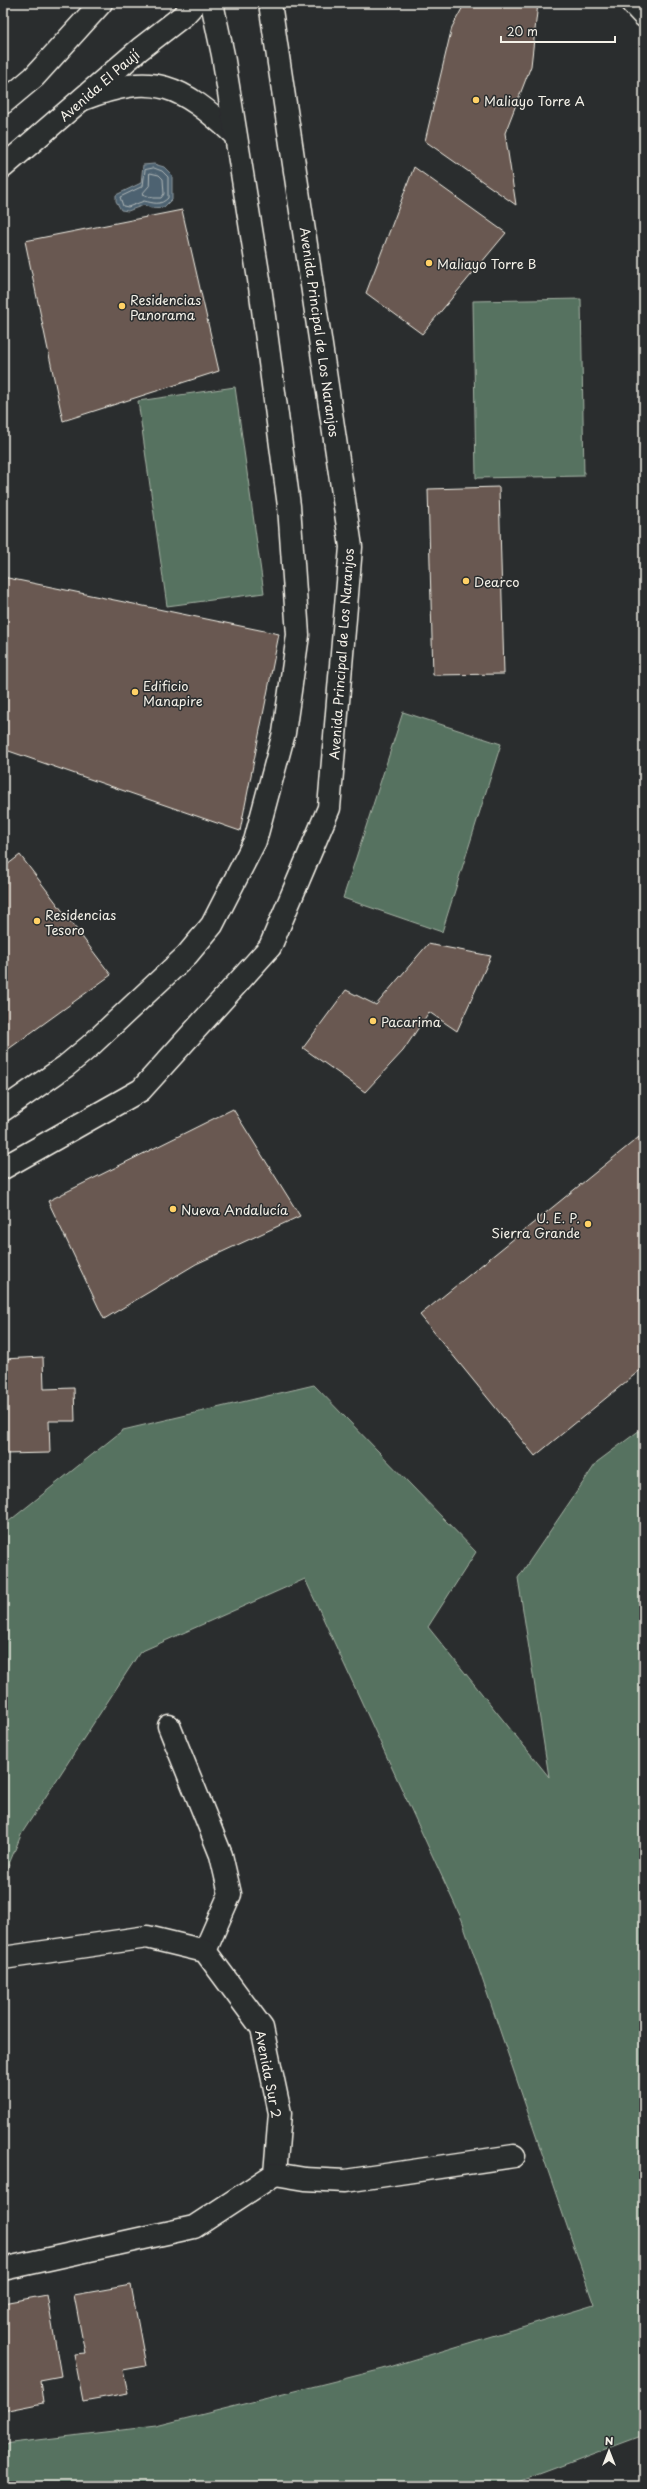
<svg xmlns="http://www.w3.org/2000/svg" width="647" height="2489" viewBox="0 0 647 2489" font-family="'Playpen Sans',sans-serif">
<style>
.green{fill:#567261;stroke:#a5b2a4}
.water{fill:#4d6271;stroke:#909ba1}
.lines{fill:none;stroke-linecap:round;stroke-linejoin:round}
.shore{stroke:#b1b8b8;stroke-width:1}
.building{fill:#695951;stroke:#f4f1e8}
.minor-casing{stroke:#f4f1e8;stroke-width:25}
.secondary-casing{stroke:#f4f1e8;stroke-width:25}
.minor{stroke:#2a2d2e;stroke-width:22}
.secondary{stroke:#2a2d2e;stroke-width:22}
.poi-dot{fill:#ffd166;stroke:#2a2d2e;stroke-width:1.5}
.labels{text-anchor:middle;dominant-baseline:central;stroke-width:3;stroke-linejoin:round;paint-order:stroke}
.street-label{font-size:13px;fill:#f4f1e8;stroke:#2a2d2e}
.poi-label{font-size:13px;fill:#f4f1e8;stroke:#2a2d2e;text-anchor:start}
</style>
<rect width="100%" height="100%" fill="#2a2d2e"/>
<filter id="ink" filterUnits="userSpaceOnUse"><feTurbulence type="fractalNoise" baseFrequency=".025" numOctaves="2"/><feDisplacementMap in="SourceGraphic" scale="8" xChannelSelector="R" yChannelSelector="G"/><feConvolveMatrix kernelMatrix="1 2 1 2 8 2 1 2 1" color-interpolation-filters="sRGB"/></filter>
<g filter="url(#ink)">
<!-- green -->
<g class="green">
<path d="M581 299 584 476 476 478 473 301Z"/>
<path d="M235 387 264 593 167 606 138 401Z"/>
<path d="M403 712 501 744 442 932 343 898Z"/>
<path d="M314 1385 476 1552 428 1627 549 1777 518 1578 597 1462 644 1427V2435L507 2486H3V2444L156 2426 383 2369 594 2305 462 1920 305 1579 140 1652 22 1833 3 1878V1526L123 1430Z"/>
</g>
<!-- water -->
<path class="water" d="M154 164 164 167 172 175V199L164 207 151 208 144 205 128 211 121 210 116 201V195L141 183 143 165Z"/>
<g class="lines">
<!-- shore -->
<g class="shore">
<path d="M154 168 162 171 168 177V198C160 206 154 203 144 201L128 207 123 206 120 197 143 186 145 170Z"/>
<path d="M150 173 159 175 163 179 164 194 161 198H153L142 194 149 186Z"/>
</g>
</g>
<!-- building -->
<g class="building">
<path d="M465 3H538L531 66 505 133 516 205 425 141 452 27Z"/>
<path d="M414 167 506 233 422 334 366 293Z"/>
<path d="M182 210 219 371 63 421 25 241Z"/>
<path d="M499 487 504 674 433 675 428 489Z"/>
<path d="M3 577 279 634 240 831 3 749Z"/>
<path d="M20 855 111 975 3 1053V868Z"/>
<path d="M428 944 491 956 457 1031 429 1012 403 1051 365 1092 303 1048 346 990 376 1005Z"/>
<path d="M233 1109 300 1216 196 1264 104 1319 48 1201Z"/>
<path d="M644 1133V1367L535 1456 420 1315Z"/>
<path d="M43 1357 44 1389 74 1388 75 1421H49L50 1453 3 1454V1359Z"/>
<path d="M131 2285 146 2366 123 2370 128 2393 83 2401 74 2354 85 2353 74 2295Z"/>
<path d="M47 2295 61 2376 40 2380 43 2403 3 2411V2303Z"/>
</g>
<g class="lines">
<!-- minor casing -->
<g class="minor-casing">
<g id="minor">
<path d="M632 3 644 16"/>
<path d="M3 103 34 77 101 3"/>
<path d="M3 167 140 49 184 15 195 3"/>
<path d="M169 1726 221 1855 230 1894 205 1951"/>
<path d="M3 1958 147 1937 205 1951 262 2028 280 2113 275 2174 194 2227 3 2269"/>
<path d="M275 2174 305 2179 345 2181 514 2156"/>
</g>
</g>
<!-- secondary casing -->
<g class="secondary-casing">
<g id="secondary">
<path d="M83 99C155 71 180 85 235 135"/>
<path d="M3 1110 66 1066 90 1046 187 955 212 925 255 841 284 733 298 635 289 506 259 279 223 55 212 3"/>
<path d="M3 1168 141 1090 270 947 329 808 351 547 270 3"/>
</g>
</g>
<!-- minor -->
<use href="#minor" class="minor"/>
<!-- secondary -->
<use href="#secondary" class="secondary"/>
</g>
</g>
<!-- markers -->
<g class="poi-dot">
<circle cx="476" cy="100" r="4"/>
<circle cx="429" cy="263" r="4"/>
<circle cx="122" cy="306" r="4"/>
<circle cx="466" cy="581" r="4"/>
<circle cx="135" cy="692" r="4"/>
<circle cx="37" cy="921" r="4"/>
<circle cx="373" cy="1021" r="4"/>
<circle cx="173" cy="1209" r="4"/>
<circle cx="588" cy="1224" r="4"/>
</g>
<g class="labels">
<!-- street labels -->
<g class="street-label">
<text transform="translate(99 85) rotate(-41)">Avenida El Paují</text>
<text transform="translate(320 332) rotate(82)">Avenida Principal de Los Naranjos</text>
<text transform="translate(341 654) rotate(-86)">Avenida Principal de Los Naranjos</text>
<text transform="translate(269 2074) rotate(79)">Avenida Sur 2</text>
</g>
<!-- poi labels -->
<g class="poi-label">
<text x="484" y="100">Maliayo Torre A</text>
<text x="437" y="263">Maliayo Torre B</text>
<text x="130" y="299">Residencias<tspan x="130" dy="15">Panorama</tspan></text>
<text x="474" y="581">Dearco</text>
<text x="143" y="685">Edificio<tspan x="143" dy="15">Manapire</tspan></text>
<text x="45" y="914">Residencias<tspan x="45" dy="15">Tesoro</tspan></text>
<text x="381" y="1021">Pacarima</text>
<text x="181" y="1209">Nueva Andalucía</text>
<text x="580" y="1217" text-anchor="end">U. E. P.<tspan x="580" dy="15">Sierra Grande</tspan></text>
</g>
</g>
<!-- margin -->
<rect width="647" height="2489" fill="none" stroke="#2a2d2e" stroke-width="16"/>
<rect x="8" y="8" width="631" height="2473" fill="none" stroke="#f4f1e8" stroke-width="1.5" filter="url(#ink)"/>
<!-- north arrow -->
<g transform="translate(609 2451)" stroke="#2a2d2e" stroke-width="3" paint-order="stroke">
<path d="M0-3L7 15L0 10L-7 15Z" fill="#f4f1e8"/>
<text y="-6" font-size="11" font-weight="bold" text-anchor="middle" fill="#f4f1e8">N</text>
</g>
<!-- scale -->
<path d="M501 36v6h114v-6" fill="none" stroke="#f4f1e8" stroke-width="2"/>
<text x="507" y="36" font-size="12" fill="#f4f1e8" stroke="#2a2d2e" stroke-width="3" paint-order="stroke">20 m</text>
</svg>
